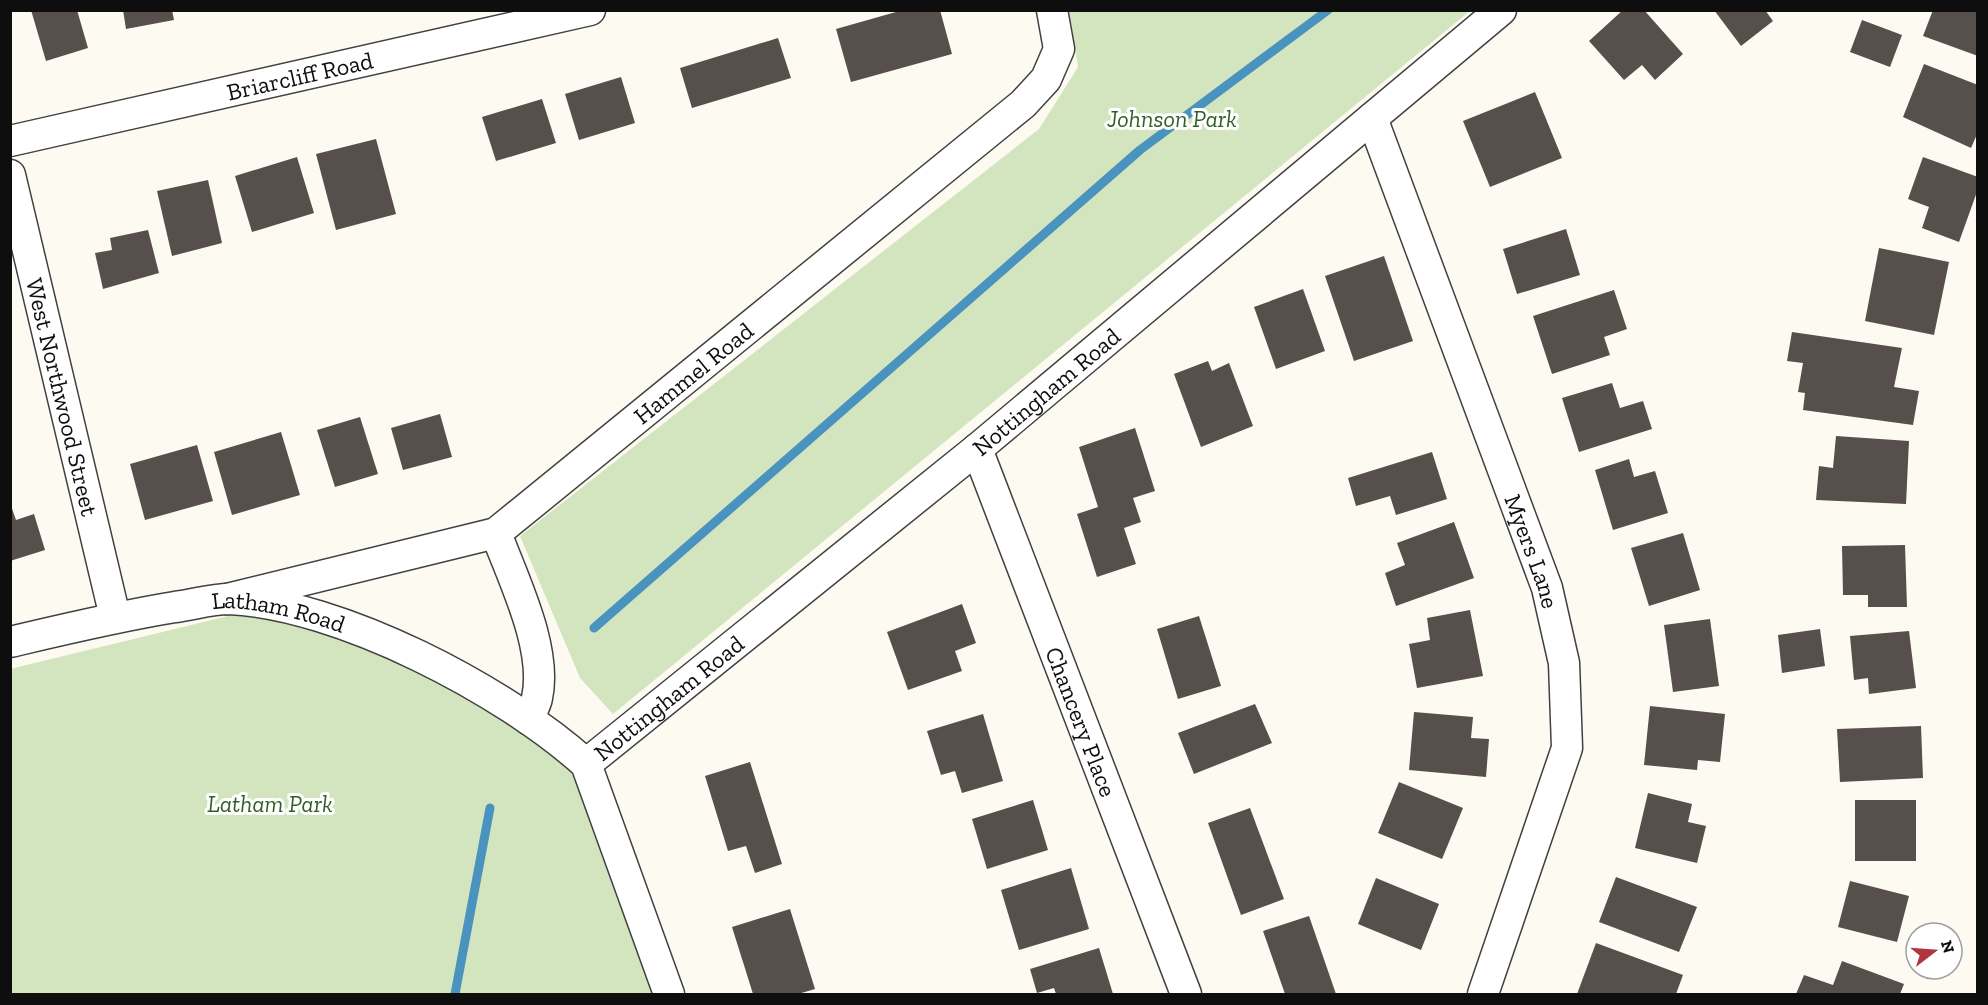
<svg xmlns="http://www.w3.org/2000/svg" width="1988" height="1005" viewBox="0 0 1988 1005" font-family="'Zilla Slab',serif">
<style>
.green{fill:#d3e5be}
.lines{fill:none;stroke-linecap:round;stroke-linejoin:round}
.stream{stroke:#4a93be;stroke-width:9}
.building{fill:#564f4c}
.minor-casing{stroke:#414141;stroke-width:33}
.minor{stroke:#fff;stroke-width:30}
.labels{text-anchor:middle;dominant-baseline:central;stroke-width:6;stroke-linejoin:round;paint-order:stroke}
.street-label{font-size:24px;fill:#0e0e0e;stroke:#fff}
.park-label{font-size:24px;font-style:italic;fill:#335f25;stroke:#fff}
</style>
<rect width="100%" height="100%" fill="#fdfbf1"/>
<!-- green -->
<g class="green">
<path d="M1069 11H1470L613 714 580 678 520 536 1039 129 1078 67Z"/>
<path d="M274 605 382 641 586 764 669 994H11L10 669Z"/>
</g>
<g class="lines">
<!-- stream -->
<g class="stream">
<path d="M594 628 1140 150 1328 10"/>
<path d="M455 994 490 808"/>
</g>
</g>
<!-- building -->
<g class="building">
<path d="M31 10H77L88 48 46 61Z"/>
<path d="M123 10H172L174 20 126 29Z"/>
<path d="M903 10H940L952 54 851 82 836 29Z"/>
<path d="M1623 10H1644L1683 54 1655 80 1642 65 1624 80 1589 41Z"/>
<path d="M1714 10H1765L1773 21 1741 46Z"/>
<path d="M1933 10H1978V56L1923 36Z"/>
<path d="M1862 20 1902 35 1890 67 1850 52Z"/>
<path d="M778 38 791 78 692 108 680 68Z"/>
<path d="M1924 64 1978 85V132L1971 148 1903 117Z"/>
<path d="M621 77 635 123 579 140 565 94Z"/>
<path d="M1535 92 1562 158 1490 187 1463 121Z"/>
<path d="M542 99 556 143 496 161 482 117Z"/>
<path d="M376 139 396 214 336 230 316 154Z"/>
<path d="M297 157 314 213 252 232 235 176Z"/>
<path d="M1923 157 1978 177V189L1959 242 1922 228 1929 207 1908 199Z"/>
<path d="M208 180 222 243 172 256 157 191Z"/>
<path d="M1566 229 1580 275 1517 294 1503 249Z"/>
<path d="M148 230 159 273 103 289 95 253 112 250 110 238Z"/>
<path d="M1879 248 1949 262 1934 335 1865 321Z"/>
<path d="M1384 256 1413 341 1354 361 1325 276Z"/>
<path d="M1303 289 1325 351 1276 369 1254 307Z"/>
<path d="M1614 290 1627 329 1604 337 1610 355 1552 374 1533 316Z"/>
<path d="M1792 332 1902 348 1894 387 1919 391 1913 425 1803 410 1805 393 1798 392 1803 363 1787 361Z"/>
<path d="M1208 361 1212 371 1229 363 1253 426 1201 447 1174 374Z"/>
<path d="M1612 383 1620 408 1643 401 1652 429 1579 452 1562 398Z"/>
<path d="M440 414 452 457 403 470 391 428Z"/>
<path d="M360 417 378 474 335 487 317 430Z"/>
<path d="M1135 428 1155 491 1133 498 1141 522 1124 528 1136 564 1097 577 1077 514 1098 507 1079 447Z"/>
<path d="M281 432 300 495 232 515 214 452Z"/>
<path d="M1836 436 1909 441 1906 504 1816 500 1819 466 1833 468Z"/>
<path d="M197 445 213 501 145 520 130 464Z"/>
<path d="M1432 452 1447 499 1396 515 1390 496 1356 506 1348 478Z"/>
<path d="M1629 459 1634 477 1655 471 1668 513 1613 530 1595 470Z"/>
<path d="M10 503 16 520 34 514 45 550 10 561Z"/>
<path d="M1454 522 1474 578 1396 606 1385 573 1405 565 1397 543Z"/>
<path d="M1683 533 1700 590 1649 606 1631 548Z"/>
<path d="M1905 545 1907 607H1868V595H1843L1842 546Z"/>
<path d="M962 604 976 643 955 651 962 671 908 690 887 632Z"/>
<path d="M1470 610 1483 676 1417 688 1409 644 1430 640 1427 618Z"/>
<path d="M1199 616 1221 686 1178 699 1157 629Z"/>
<path d="M1710 619 1719 686 1673 692 1664 625Z"/>
<path d="M1820 629 1825 666 1782 673 1778 635Z"/>
<path d="M1909 631 1916 688 1869 694 1868 678 1854 680 1850 636Z"/>
<path d="M1255 704 1272 743 1194 774 1178 733Z"/>
<path d="M1650 706 1725 714 1720 762 1698 760 1697 770 1644 765Z"/>
<path d="M1414 712 1473 717 1471 738 1489 739 1486 777 1409 770Z"/>
<path d="M983 714 1003 781 962 793 955 771 941 775 927 731Z"/>
<path d="M1921 726 1923 778 1840 782 1837 729Z"/>
<path d="M750 762 782 864 755 873 746 846 728 851 705 776Z"/>
<path d="M1399 782 1463 808 1442 859 1378 833Z"/>
<path d="M1648 793 1692 804 1688 822 1706 826 1697 863 1635 848Z"/>
<path d="M1033 800 1048 850 987 869 972 819Z"/>
<rect x="1855" y="800" width="61" height="61"/>
<path d="M1250 808 1284 899 1241 915 1208 823Z"/>
<path d="M1071 868 1089 929 1019 950 1001 890Z"/>
<path d="M1616 877 1697 907 1679 952 1599 922Z"/>
<path d="M1376 878 1439 904 1421 950 1358 924Z"/>
<path d="M1850 881 1909 896 1897 942 1838 927Z"/>
<path d="M790 909 815 989 798 994H753L732 927Z"/>
<path d="M1309 916 1336 994H1285L1263 931Z"/>
<path d="M1596 943 1683 975 1676 994H1577Z"/>
<path d="M1099 948 1113 994H1056L1054 988 1037 993 1030 969Z"/>
<path d="M1842 961 1904 984 1900 994H1796L1804 975 1833 985Z"/>
</g>
<g class="lines">
<!-- minor casing -->
<g class="minor-casing">
<g id="minor">
<path id="s1" d="M1372 118 1547 588 1564 663 1567 748 1483 994"/>
<path id="s2" d="M10 141 590 10"/>
<path id="s3" d="M10 175 115 617"/>
<path id="s4" d="M977 449 1186 994"/>
<path d="M496 533C513 579 548 648 537 698 536 705 531 712 528 719"/>
<path id="s5" d="M227 599 496 533 1023 104 1046 79 1059 49 1052 10"/>
<path id="s6" d="M10 642C65 629 119 616 175 607 192 605 211 599 229 599 340 604 504 690 586 764L669 994"/>
<path id="s7" d="M586 764 977 449 1501 10"/>
</g>
</g>
<!-- minor -->
<use href="#minor" class="minor"/>
</g>
<g class="labels">
<!-- street labels -->
<g class="street-label">
<text stroke="none"><textPath href="#s2" startOffset="297">Briarcliff Road</textPath></text>
<text stroke="none"><textPath href="#s5" startOffset="531">Hammel Road</textPath></text>
<text stroke="none"><textPath href="#s7" startOffset="592">Nottingham Road</textPath></text>
<text stroke="none"><textPath href="#s3" startOffset="228">West Northwood Street</textPath></text>
<text stroke="none"><textPath href="#s1" startOffset="462">Myers Lane</textPath></text>
<text stroke="none"><textPath href="#s6" startOffset="274">Latham Road</textPath></text>
<text stroke="none"><textPath href="#s7" startOffset="106">Nottingham Road</textPath></text>
<text stroke="none"><textPath href="#s4" startOffset="292">Chancery Place</textPath></text>
</g>
<!-- park labels -->
<g class="park-label">
<text x="1172" y="118">Johnson Park</text>
<text x="270" y="803">Latham Park</text>
</g>
</g>
<!-- border -->
<rect width="1988" height="1005" fill="none" stroke="#0e0e0e" stroke-width="24"/>
<!-- north arrow -->
<g transform="translate(1934 951) rotate(73)"><circle r="28" fill="#ffffff" stroke="#9f9f9f" stroke-width="1.5"/>
<path d="M0-4.5L10 22L0 15L-10 22Z" fill="#af353e"/>
<text y="-9" font-size="16" font-weight="bold" text-anchor="middle" fill="#0e0e0e">N</text>
</g>
</svg>
